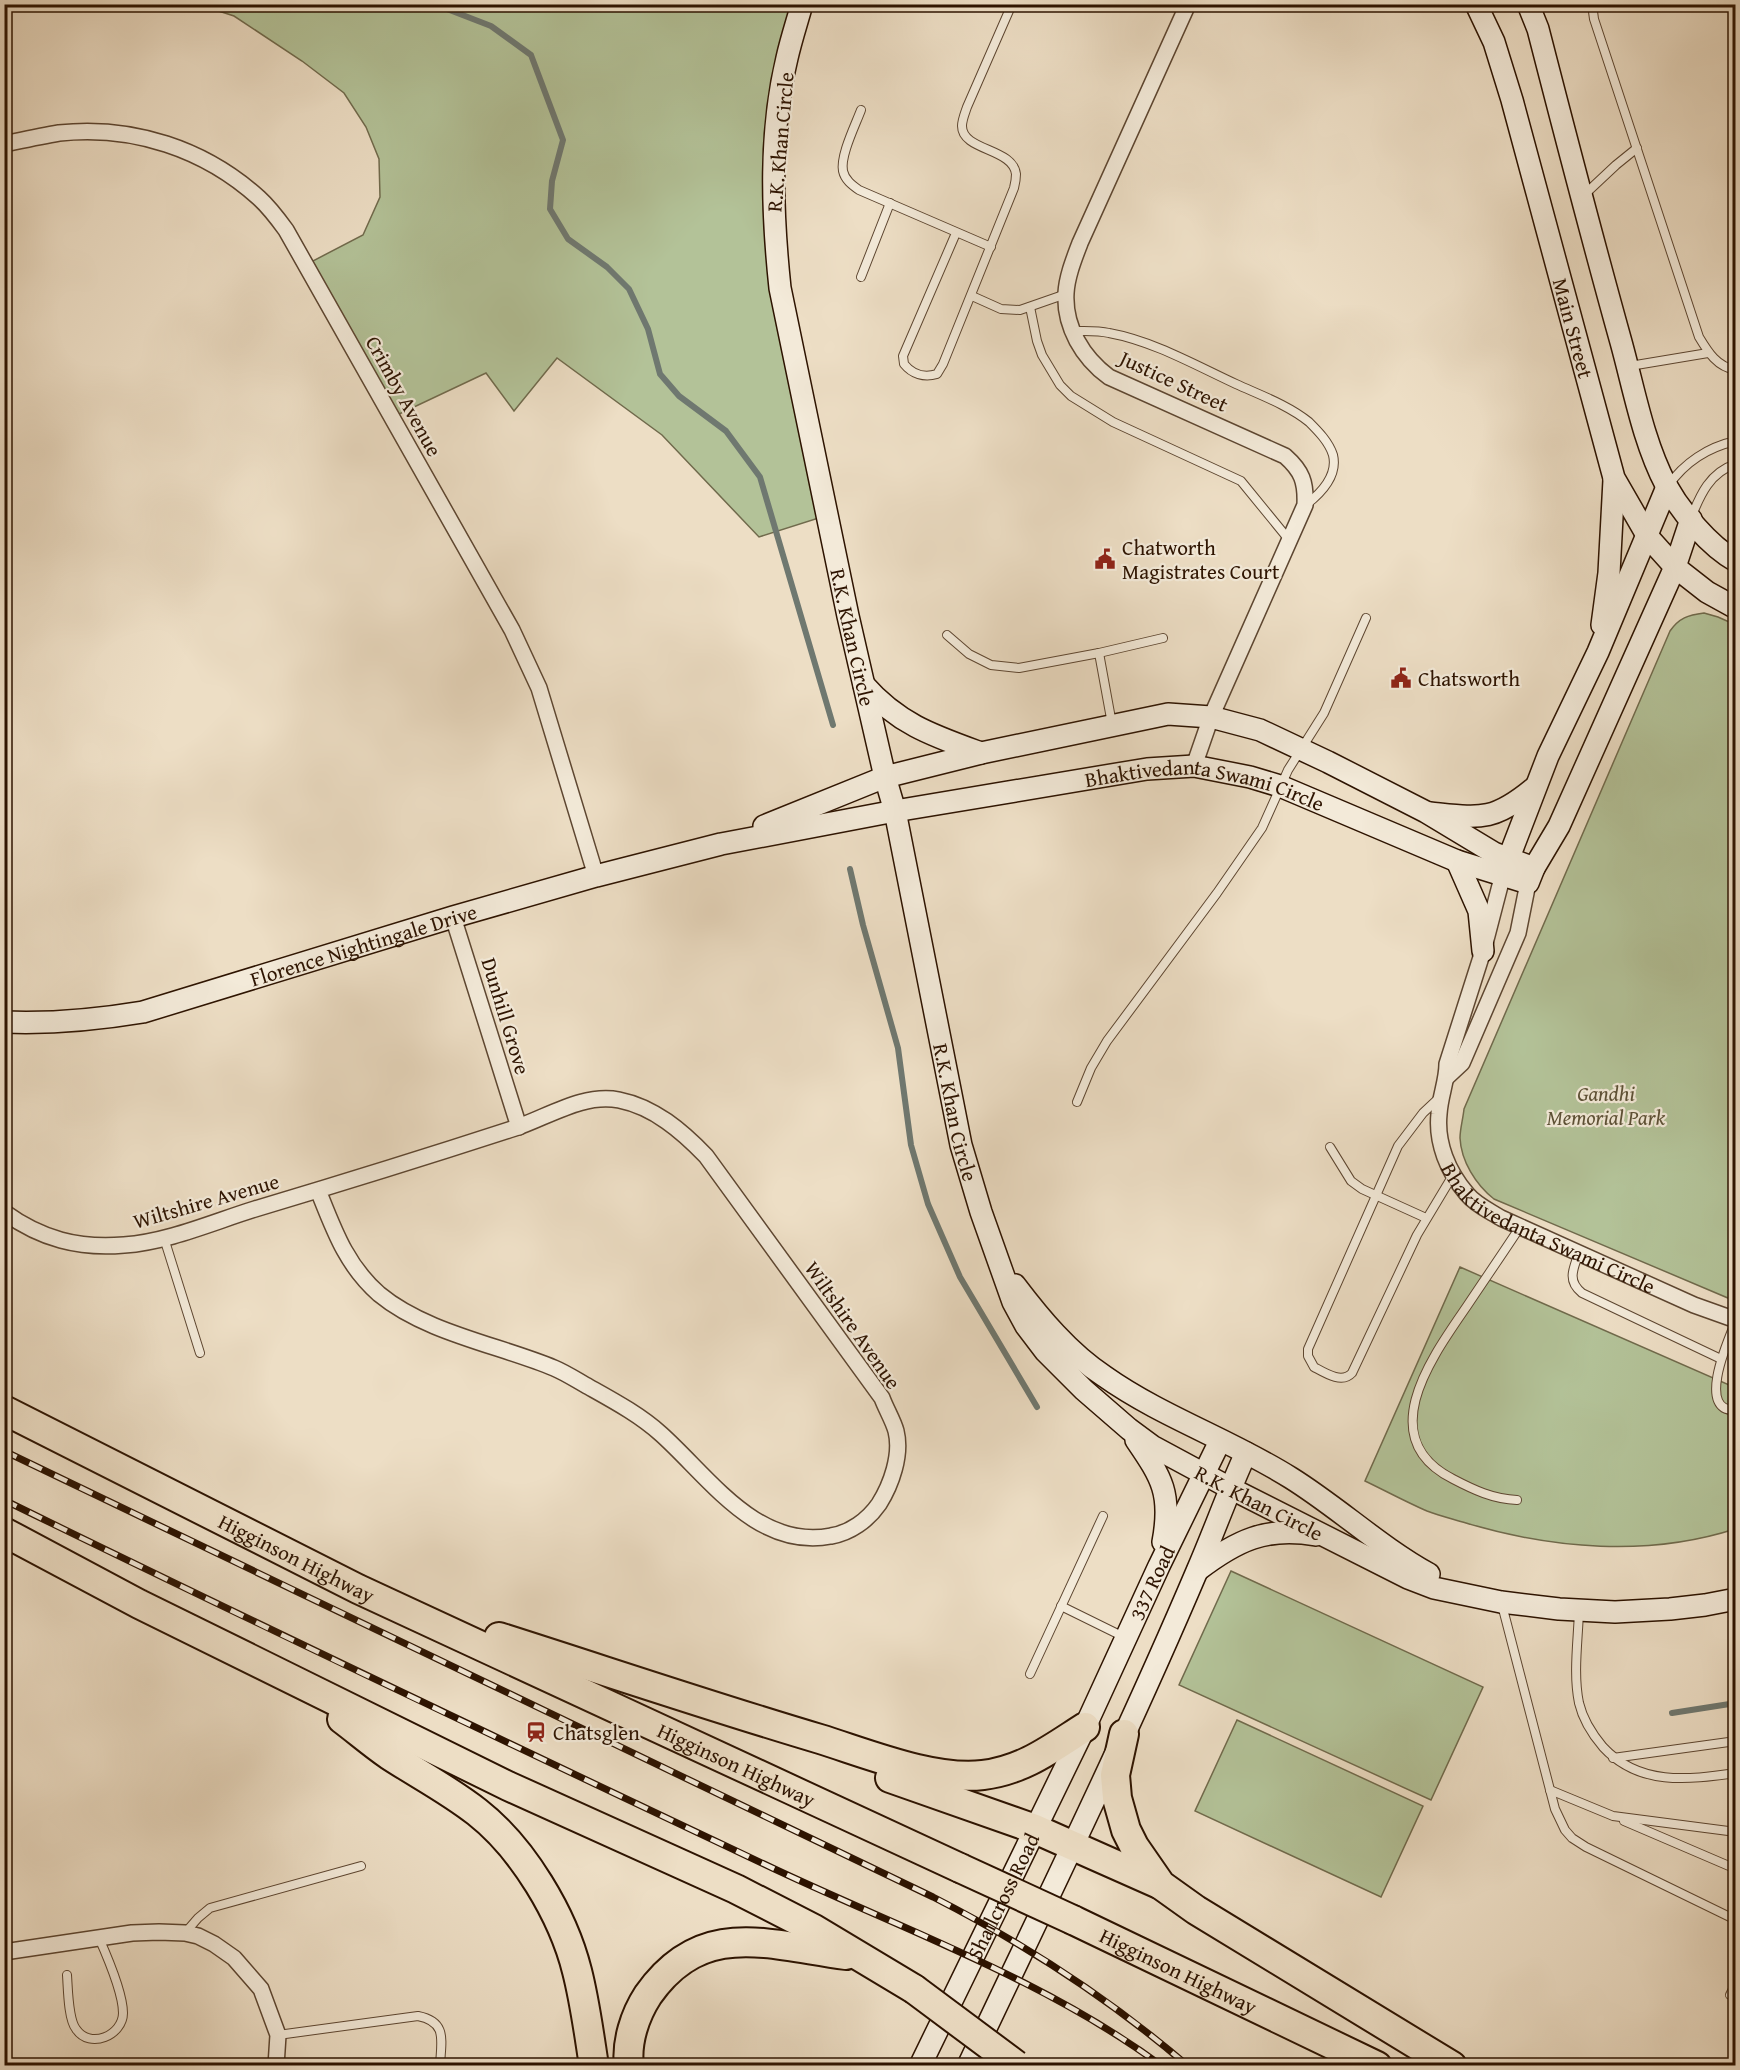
<svg xmlns="http://www.w3.org/2000/svg" width="1740" height="2070" viewBox="0 0 1740 2070" font-family="'Gentium Book Plus',serif">
<style>
.green{fill:#b3c298;stroke:#706a4c;stroke-width:1.5}
.lines{fill:none;stroke-linecap:round;stroke-linejoin:round}
.stream{stroke:#6f7870;stroke-width:6}
.lane-casing{stroke:#5d4631;stroke-width:10}
.street-casing{stroke:#5d4631;stroke-width:18}
.secondary-casing{stroke:#2d1300;stroke-width:24}
.highway-casing{stroke:#2d1300;stroke-width:32}
.lane{stroke:#f3ead9;stroke-width:8}
.street{stroke:#f3ead9;stroke-width:15}
.secondary{stroke:#f3ead9;stroke-width:21}
.highway{stroke:#eddec5;stroke-width:28}
.rail-casing{stroke:#2d1300;stroke-width:7}
.rail{stroke:#f3ead9;stroke-width:4.5;stroke-dasharray:14;stroke-linecap:butt}
.highway-bridge-casing{stroke:#2d1300;stroke-width:32;stroke-linecap:butt}
.highway-bridge{stroke:#eddec5;stroke-width:28}
.labels{text-anchor:middle;dominant-baseline:central;stroke-width:4.5;stroke-linejoin:round;paint-order:stroke}
.street-label{font-size:21px;fill:#2d1300;stroke:#f3ead9}
.poi-label{font-size:21px;fill:#2d1300;stroke:#f3ead9;text-anchor:start}
.park-label{font-size:21px;font-style:italic;fill:#5c5035;stroke:#f3ead9}
</style>
<rect width="100%" height="100%" fill="#eddec5"/>
<filter id="stains"><feTurbulence type="fractalNoise" baseFrequency=".00333" numOctaves="4"/><feColorMatrix values="0 0 0 0 .2 0 0 0 0 .09 0 0 0 0 .02 0 0 0 .5 -.17"/></filter>
<radialGradient id="worn" r=".72"><stop offset=".6" stop-color="#630" stop-opacity="0"/><stop offset="1" stop-color="#630" stop-opacity=".3"/></radialGradient>
<!-- green -->
<g class="green">
<path d="M200 5H799L771 176 825 516 759 537 662 435 557 358 514 411 486 373 395 416 309 263 363 235 380 197 379 159 366 127 344 93 302 61 234 16Z"/>
<path d="M1704 613 1718 617 1736 625 1735 1301 1494 1199C1476 1185 1461 1161 1460 1138 1460 1129 1463 1119 1464 1109L1670 631C1679 618 1688 615 1704 613Z"/>
<path d="M1460 1267 1729 1385 1735 1382V1529C1648 1557 1553 1549 1466 1523 1453 1519 1440 1516 1427 1511 1406 1502 1386 1491 1365 1481Z"/>
<path d="M1231 1571 1483 1687 1431 1800 1179 1685Z"/>
<path d="M1237 1720 1423 1806 1381 1897 1195 1811Z"/>
</g>
<g class="lines">
<!-- stream -->
<g class="stream">
<path d="M443 4 447 9 491 26 531 55 563 140 552 181 550 209 568 239 607 267 629 289 648 329 660 374 679 396 726 431 760 477 833 725"/>
<path d="M850 869 863 925 898 1048 911 1145 928 1204 960 1277 1037 1407"/>
<path d="M1672 1713 1736 1703"/>
</g>
<!-- lane casing -->
<g class="lane-casing">
<g id="lane">
<path d="M1592 4 1594 19 1699 337C1708 352 1717 367 1736 370"/>
<path d="M861 110C855 126 840 156 843 171 845 180 852 185 859 190L991 247"/>
<path d="M1584 195 1616 165 1637 148"/>
<path d="M956 233 903 356 904 364C912 374 924 378 937 374L943 364 1014 188C1015 184 1016 178 1016 174 1013 148 962 151 962 126 962 120 965 113 967 107L1012 4"/>
<path d="M861 277 890 203"/>
<path d="M972 296 1001 309 1020 310 1066 294"/>
<path d="M1030 307 1037 341 1042 355 1060 385 1071 396 1113 422 1241 481 1290 541"/>
<path d="M1072 331C1084 331 1097 330 1109 333 1153 341 1195 365 1236 384 1260 395 1288 405 1309 422 1318 431 1329 442 1333 455 1338 476 1321 493 1307 504"/>
<path d="M1630 366 1708 353"/>
<path d="M1668 486C1684 463 1708 447 1736 441"/>
<path d="M1691 518C1700 495 1710 472 1736 464"/>
<path d="M947 635 969 654 991 665 1019 668 1099 653 1163 638"/>
<path d="M1099 653 1112 724"/>
<path d="M1439 1098 1423 1113 1398 1146 1308 1349V1356L1314 1367C1325 1373 1342 1384 1352 1373L1417 1235 1453 1175"/>
<path d="M1077 1102 1091 1068 1107 1041 1217 893 1262 828 1288 770 1324 713 1366 618"/>
<path d="M1330 1147 1351 1181 1362 1189 1426 1218"/>
<path d="M164 1238 200 1353"/>
<path d="M1579 1253C1573 1269 1567 1281 1582 1293L1721 1359"/>
<path d="M1736 1321C1729 1338 1695 1413 1736 1410"/>
<path d="M1733 1411 1736 1426"/>
<path d="M1517 1500C1493 1499 1474 1490 1453 1479 1372 1438 1432 1357 1467 1306 1485 1279 1503 1253 1520 1227"/>
<path d="M1502 1605 1555 1809 1565 1830 1572 1838 1586 1847 1736 1920"/>
<path d="M1061 1606 1124 1637"/>
<path d="M1579 1611C1578 1641 1573 1674 1579 1703 1583 1720 1592 1734 1603 1747 1639 1786 1687 1780 1736 1773"/>
<path d="M1030 1674 1103 1516"/>
<path d="M1613 1758 1736 1741"/>
<path d="M1550 1790 1613 1816 1736 1832"/>
<path d="M1624 1821 1736 1869"/>
<path d="M185 1933 198 1918 210 1908 361 1866"/>
<path d="M67 1975C68 1988 68 2019 76 2029 90 2050 123 2035 123 2013 123 1993 107 1956 99 1938"/>
<path d="M1730 1995 1736 1983"/>
<path d="M278 2035 418 2016C448 2022 441 2041 440 2066"/>
</g>
</g>
<!-- street casing -->
<g class="street-casing">
<g id="street">
<path d="M1188 4 1080 243C1074 259 1067 276 1066 293 1064 327 1083 358 1109 377L1285 456C1302 471 1306 482 1305 505L1211 717 1194 766"/>
<path d="M4 144C23 140 41 136 59 133 133 125 205 149 259 198 269 207 278 219 286 230L512 630 539 688 596 876"/>
<path id="s1" d="M1503 874 1483 951 1447 1064C1447 1081 1440 1096 1439 1114 1436 1143 1448 1172 1467 1194 1476 1205 1490 1211 1501 1218L1694 1305 1736 1320"/>
<path d="M453 917 519 1127"/>
<path d="M1447 1077 1462 1063 1518 933 1528 883"/>
<path d="M4 1212C41 1239 79 1249 124 1245 168 1242 213 1222 255 1209 342 1183 429 1156 515 1128 548 1117 583 1093 619 1100 654 1107 682 1131 706 1156L882 1398C886 1409 893 1420 896 1431 902 1455 891 1485 879 1504 868 1520 850 1533 831 1536 757 1550 710 1478 661 1434 640 1415 614 1401 589 1387 578 1381 566 1373 554 1368 499 1345 426 1333 379 1294 346 1265 334 1230 318 1190"/>
<path d="M4 1952 132 1933 159 1932 185 1933 198 1936 214 1944 234 1958 261 1989 278 2035 276 2066"/>
</g>
</g>
<!-- secondary casing -->
<g class="secondary-casing">
<g id="secondary">
<path id="s2" d="M802 4C797 22 791 40 787 58 769 133 772 212 780 288L848 616 885 777 895 811 961 1145 981 1212 1013 1302 1026 1326 1045 1351 1084 1390 1129 1429 1152 1446 1230 1488 1408 1578 1434 1588 1501 1602 1559 1609 1615 1612 1670 1609 1705 1605 1736 1599"/>
<path id="s3" d="M1476 4 1494 42 1512 100 1614 478 1648 537 1675 567 1707 592 1736 608"/>
<path d="M1528 4 1538 29C1565 134 1592 238 1621 342 1634 389 1643 441 1666 485 1681 512 1709 546 1736 561"/>
<path d="M1602 625 1609 573 1614 480"/>
<path d="M864 685C898 724 934 736 981 753"/>
<path d="M1430 813C1480 818 1493 822 1534 788"/>
<path d="M764 826 885 777 981 753 1168 714 1211 717 1260 730 1328 762 1426 812 1494 853 1534 868"/>
<path d="M1457 861 1479 911 1483 951"/>
<path d="M1503 873 1548 756 1598 652 1667 487"/>
<path id="s4" d="M4 1022C53 1024 95 1020 143 1012L453 917 596 876 721 844 895 811 1147 769 1194 766 1250 777 1280 786 1457 861 1528 883 1534 868 1559 826 1675 567 1691 519"/>
<path d="M1015 1285C1040 1318 1069 1353 1104 1376 1162 1417 1231 1440 1291 1478 1339 1508 1380 1547 1429 1574"/>
<path d="M1136 1440C1162 1478 1172 1494 1163 1542"/>
<path d="M1198 1570C1236 1541 1266 1526 1316 1535"/>
<path id="s5" d="M920 2066 1085 1727 1159 1566 1220 1441"/>
<path d="M968 2066C1046 1901 1126 1738 1197 1571 1214 1532 1228 1492 1246 1453"/>
</g>
</g>
<!-- highway casing -->
<g class="highway-casing">
<g id="highway">
<path id="s6" d="M4 1410 358 1589 960 1868"/>
<path d="M4 1532 139 1604 508 1786 736 1889 814 1929 914 1989"/>
<path d="M499 1637C606 1671 712 1707 820 1739 868 1754 934 1781 983 1775 1024 1770 1052 1748 1085 1727"/>
<path d="M342 1719C358 1731 373 1744 389 1755 418 1774 449 1790 477 1812 523 1848 563 1915 577 1971 585 2002 589 2034 594 2066"/>
<path d="M1124 1734 1115 1775 1117 1798 1126 1830 1134 1846 1161 1885 1196 1910 1452 2066"/>
<path d="M890 1778 1035 1829 1159 1884"/>
<path id="s7" d="M1073 1920 1377 2066"/>
<path d="M629 2066C626 2042 635 2015 648 1995 702 1918 768 1945 846 1955"/>
</g>
</g>
<!-- lane -->
<use href="#lane" class="lane"/>
<!-- street -->
<use href="#street" class="street"/>
<!-- secondary -->
<use href="#secondary" class="secondary"/>
<!-- highway -->
<use href="#highway" class="highway"/>
<!-- rail casing -->
<g class="rail-casing">
<g id="rail">
<path d="M4 1451 933 1897C1025 1944 1110 1999 1188 2066"/>
<path d="M4 1500C257 1624 510 1744 764 1864 898 1928 1041 1977 1162 2066"/>
</g>
</g>
<!-- rail -->
<use href="#rail" class="rail"/>
<!-- highway-bridge casing -->
<g class="highway-bridge-casing">
<g id="highway-bridge">
<path d="M960 1868 1073 1920"/>
<path d="M914 1989 1016 2065"/>
</g>
</g>
<!-- highway-bridge -->
<use href="#highway-bridge" class="highway-bridge"/>
</g>
<!-- icons -->
<defs>
<g id="civic-bare" transform="scale(1.62)"><path d="M-.6-6.5H3V-4.5H.6V-3L4-1V1h2V6H-6V1h2V-1L-.6-3ZM-1.2 2.5V6h2.4V2.5Z" fill="#8f2418" stroke="#f3ead9" stroke-width="2.5" paint-order="stroke"/></g>
<g id="station-bare" transform="scale(1.62)"><path d="M-3-6H3Q5-6 5-4V2Q5 4 3 4L4.5 6H3L1.5 4h-3L-3 6H-4.5L-3 4Q-5 4-5 2V-4Q-5-6-3-6ZM-3.5-4v3h7v-3ZM-3.5 1v1.5H-2V1ZM2 1v1.5H3.5V1Z" fill="#8f2418" stroke="#f3ead9" stroke-width="2.5" paint-order="stroke"/></g>
</defs>
<g fill-rule="evenodd">
<use href="#civic-bare" x="1105" y="559"/>
<use href="#civic-bare" x="1401" y="678"/>
<use href="#station-bare" x="536" y="1732"/>
</g>
<g class="labels">
<!-- street labels -->
<g class="street-label">
<text transform="translate(780 142) rotate(-85)">R.K. Khan Circle</text>
<text stroke="none"><textPath href="#s3" startOffset="339">Main Street</textPath></text>
<text transform="translate(1174 381) rotate(25)">Justice Street</text>
<text transform="translate(404 396) rotate(61)">Crimby Avenue</text>
<text stroke="none"><textPath href="#s2" startOffset="644">R.K. Khan Circle</textPath></text>
<text stroke="none"><textPath href="#s4" startOffset="1234">Bhaktivedanta Swami Circle</textPath></text>
<text stroke="none"><textPath href="#s4" startOffset="370">Florence Nightingale Drive</textPath></text>
<text transform="translate(506 1016) rotate(73)">Dunhill Grove</text>
<text stroke="none"><textPath href="#s2" startOffset="1130">R.K. Khan Circle</textPath></text>
<text transform="translate(206 1201) rotate(-16)">Wiltshire Avenue</text>
<text stroke="none"><textPath href="#s1" startOffset="423">Bhaktivedanta Swami Circle</textPath></text>
<text transform="translate(853 1325) rotate(55)">Wiltshire Avenue</text>
<text stroke="none"><textPath href="#s2" startOffset="1652">R.K. Khan Circle</textPath></text>
<text stroke="none"><textPath href="#s6" startOffset="328">Higginson Highway</textPath></text>
<text stroke="none"><textPath href="#s5" startOffset="536">337 Road</textPath></text>
<text stroke="none"><textPath href="#s6" startOffset="814">Higginson Highway</textPath></text>
<text stroke="none"><textPath href="#s5" startOffset="189">Shallcross Road</textPath></text>
<text stroke="none"><textPath href="#s7" startOffset="117">Higginson Highway</textPath></text>
</g>
<!-- poi labels -->
<g class="poi-label">
<text x="1122" y="547">Chatworth<tspan x="1122" dy="24">Magistrates Court</tspan></text>
<text x="1418" y="678">Chatsworth</text>
<text x="553" y="1732">Chatsglen</text>
</g>
<!-- park labels -->
<g class="park-label">
<text x="1606" y="1093">Gandhi<tspan x="1606" dy="24">Memorial Park</tspan></text>
</g>
</g>
<!-- margin -->
<rect width="1740" height="2070" fill="none" stroke="#eddec5" stroke-width="24"/>
<rect x="6" y="6" width="1728" height="2058" fill="none" stroke="#2d1300" stroke-width="3"/>
<rect x="12" y="12" width="1716" height="2046" fill="none" stroke="#2d1300" stroke-width="1.5"/>
<rect width="100%" height="100%" filter="url(#stains)"/>
<rect width="100%" height="100%" fill="url(#worn)"/>
</svg>
